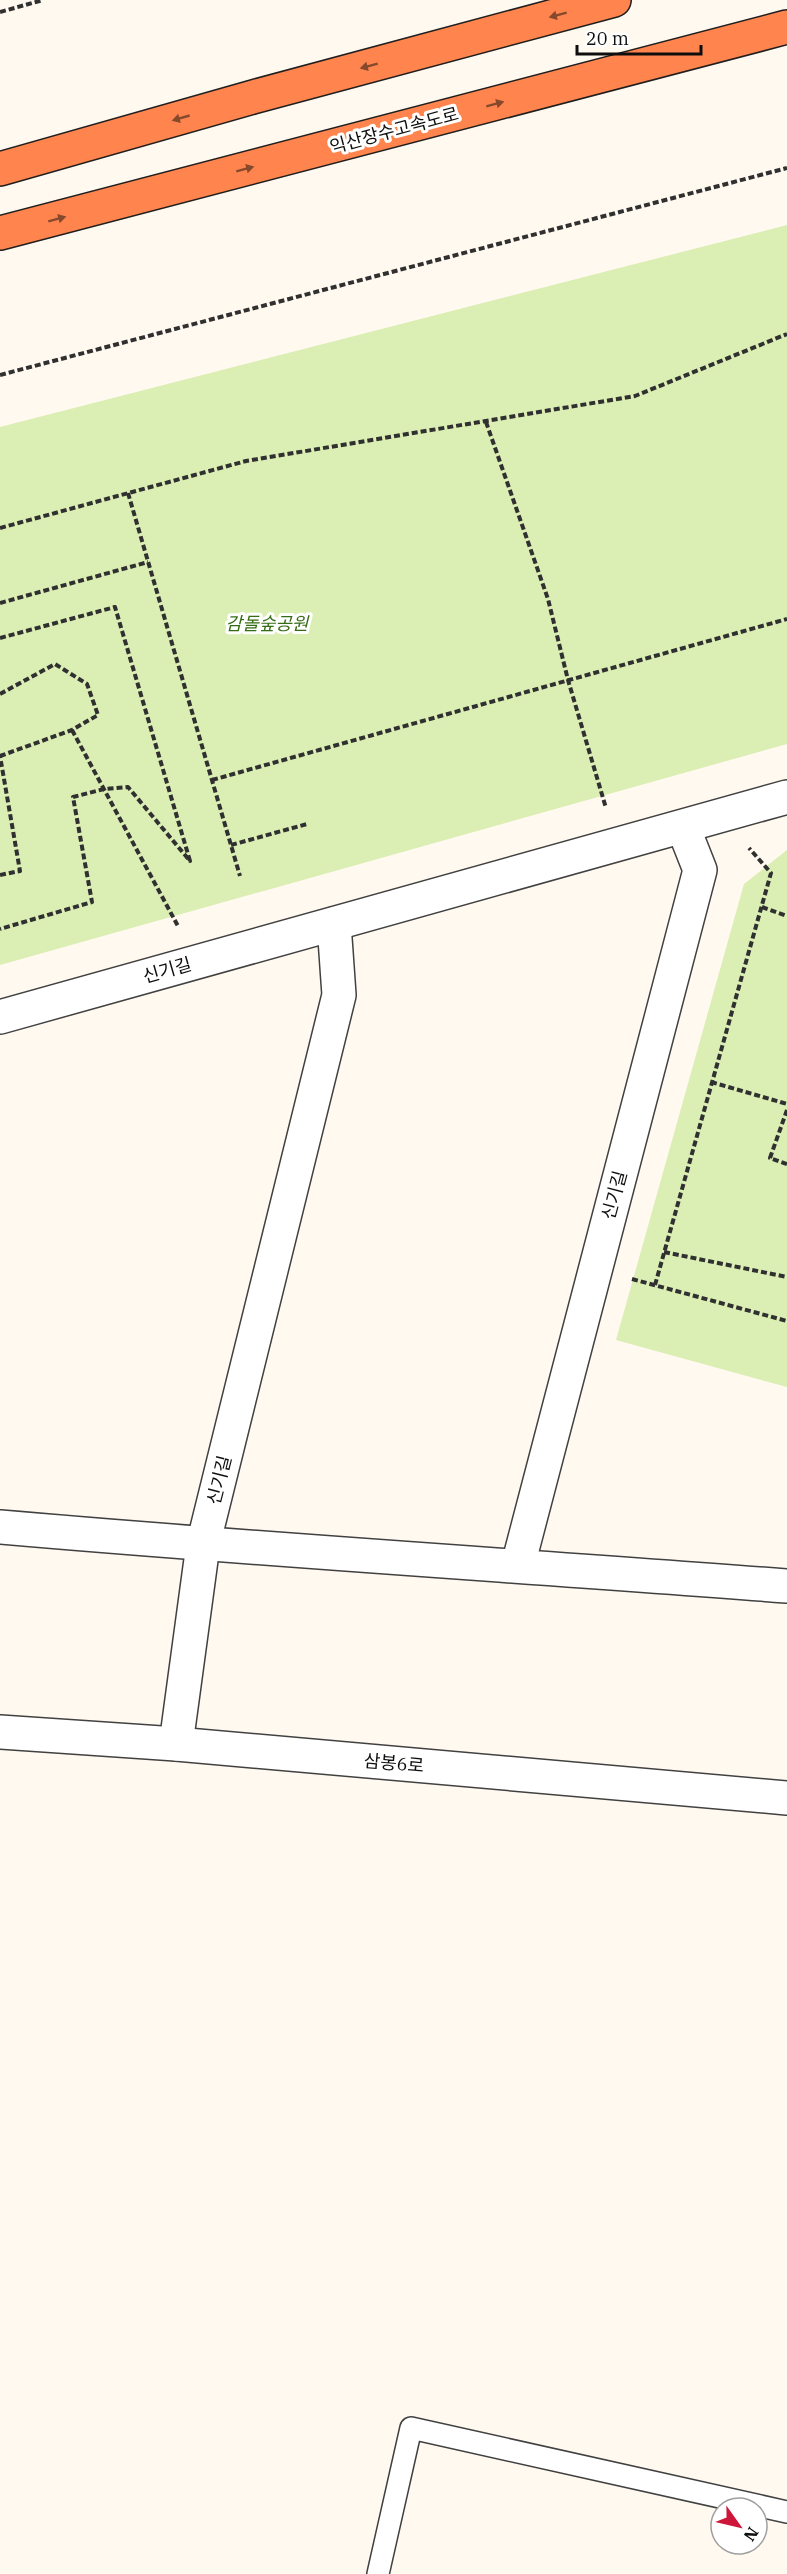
<svg xmlns="http://www.w3.org/2000/svg" width="787" height="2574" viewBox="0 0 787 2574" font-family="'IBM Plex Serif','Noto Sans KR',serif">
<style>
.green{fill:#dbeeb4}
.lines{fill:none;stroke-linecap:round;stroke-linejoin:round}
.lane-casing{stroke:#414141;stroke-width:24}
.street-casing{stroke:#414141;stroke-width:36}
.highway-casing{stroke:#1f1f1f;stroke-width:36}
.path{stroke:#303030;stroke-width:4;stroke-dasharray:6 3;stroke-linecap:butt}
.lane{stroke:#fff;stroke-width:21}
.street{stroke:#fff;stroke-width:33}
.highway{stroke:#ff844d;stroke-width:33}
.oneway{fill:#86492e}
.labels{text-anchor:middle;dominant-baseline:central;stroke-width:6;stroke-linejoin:round;paint-order:stroke}
.street-label{font-size:18px;fill:#0e0e0e;stroke:#fff}
.park-label{font-size:18px;font-style:italic;fill:#356d17;stroke:#fff}
</style>
<rect width="100%" height="100%" fill="#fff9ef"/>
<!-- green -->
<g class="green">
<path d="M787 225V744L0 965V427Z"/>
<path d="M787 850V1387L616 1340 744 884Z"/>
</g>
<g class="lines">
<!-- lane casing -->
<g class="lane-casing">
<path id="lane" d="M378 2574 411 2428 787 2512"/>
</g>
<!-- street casing -->
<g class="street-casing">
<g id="street">
<path d="M0 1017 787 797"/>
<path d="M0 1527C262 1550 525 1566 787 1586"/>
<path d="M518 1565 700 870 683 827"/>
<path d="M0 1732 176 1744 787 1798"/>
<path d="M176 1744 203 1545 339 995 334 924"/>
</g>
</g>
<!-- highway casing -->
<g class="highway-casing">
<g id="highway">
<path d="M0 169 253 97 614 0"/>
<path d="M0 233 787 27"/>
</g>
</g>
<!-- path -->
<g class="path">
<path d="M0 12 43 0"/>
<path d="M0 375 787 168"/>
<path d="M486 422 548 599 568 680 606 808"/>
<path d="M128 493 240 876"/>
<path d="M0 528 246 461 635 396 787 334"/>
<path d="M0 603 148 562"/>
<path d="M0 638 115 607 190 861 128 787 104 789 73 797 92 902 0 929"/>
<path d="M0 694 55 664 87 684 98 715 72 730 0 756"/>
<path d="M72 730 179 928"/>
<path d="M212 780 787 619"/>
<path d="M231 845 307 824"/>
<path d="M0 875 20 871 0 756"/>
<path d="M762 907 787 916"/>
<path d="M711 1082 787 1104"/>
<path d="M787 1110 770 1158 787 1164"/>
<path d="M664 1252 787 1277"/>
<path d="M632 1279 787 1321"/>
<path d="M655 1285 771 873 749 848"/>
</g>
<!-- lane -->
<use href="#lane" class="lane"/>
<!-- street -->
<use href="#street" class="street"/>
<!-- highway -->
<use href="#highway" class="highway"/>
</g>
<!-- one-way arrows -->
<defs><path id="oneway-solid" d="M-6-.8H1V-3.2L6.5 0L1 3.2V.8H-6Z" transform="scale(1.5)"/></defs>
<g class="oneway">
<use href="#oneway-solid" transform="translate(558 15) rotate(165)"/>
<use href="#oneway-solid" transform="translate(369 66) rotate(165)"/>
<use href="#oneway-solid" transform="translate(495 104) rotate(-15)"/>
<use href="#oneway-solid" transform="translate(181 118) rotate(164)"/>
<use href="#oneway-solid" transform="translate(245 169) rotate(-15)"/>
<use href="#oneway-solid" transform="translate(57 219) rotate(-15)"/>
</g>
<g class="labels">
<!-- street labels -->
<g class="street-label">
<text transform="translate(394 130) rotate(-15)">익산장수고속도로</text>
<text transform="translate(167 970) rotate(-16)">신기길</text>
<text transform="translate(614 1195) rotate(-75)">신기길</text>
<text transform="translate(219 1480) rotate(-76)">신기길</text>
<text transform="translate(394 1763) rotate(5)">삼봉6로</text>
</g>
<!-- park labels -->
<g class="park-label">
<text x="267" y="623">감돌숲공원</text>
</g>
</g>
<!-- north arrow -->
<g transform="translate(739 2526) rotate(124)"><circle r="28" fill="#ffffff" stroke="#9f9f9f" stroke-width="1.5"/>
<path d="M0-4.5L10 22L0 15L-10 22Z" fill="#ce163a"/>
<text y="-9" font-size="16" font-weight="bold" text-anchor="middle" fill="#0e0e0e">N</text>
</g>
<!-- scale -->
<path d="M577 45v9h124v-9" fill="none" stroke="#0e0e0e" stroke-width="3"/>
<text x="586" y="45" font-size="18" fill="#0e0e0e" stroke="#ffffff" stroke-width="4.5" paint-order="stroke">20 m</text>
</svg>
